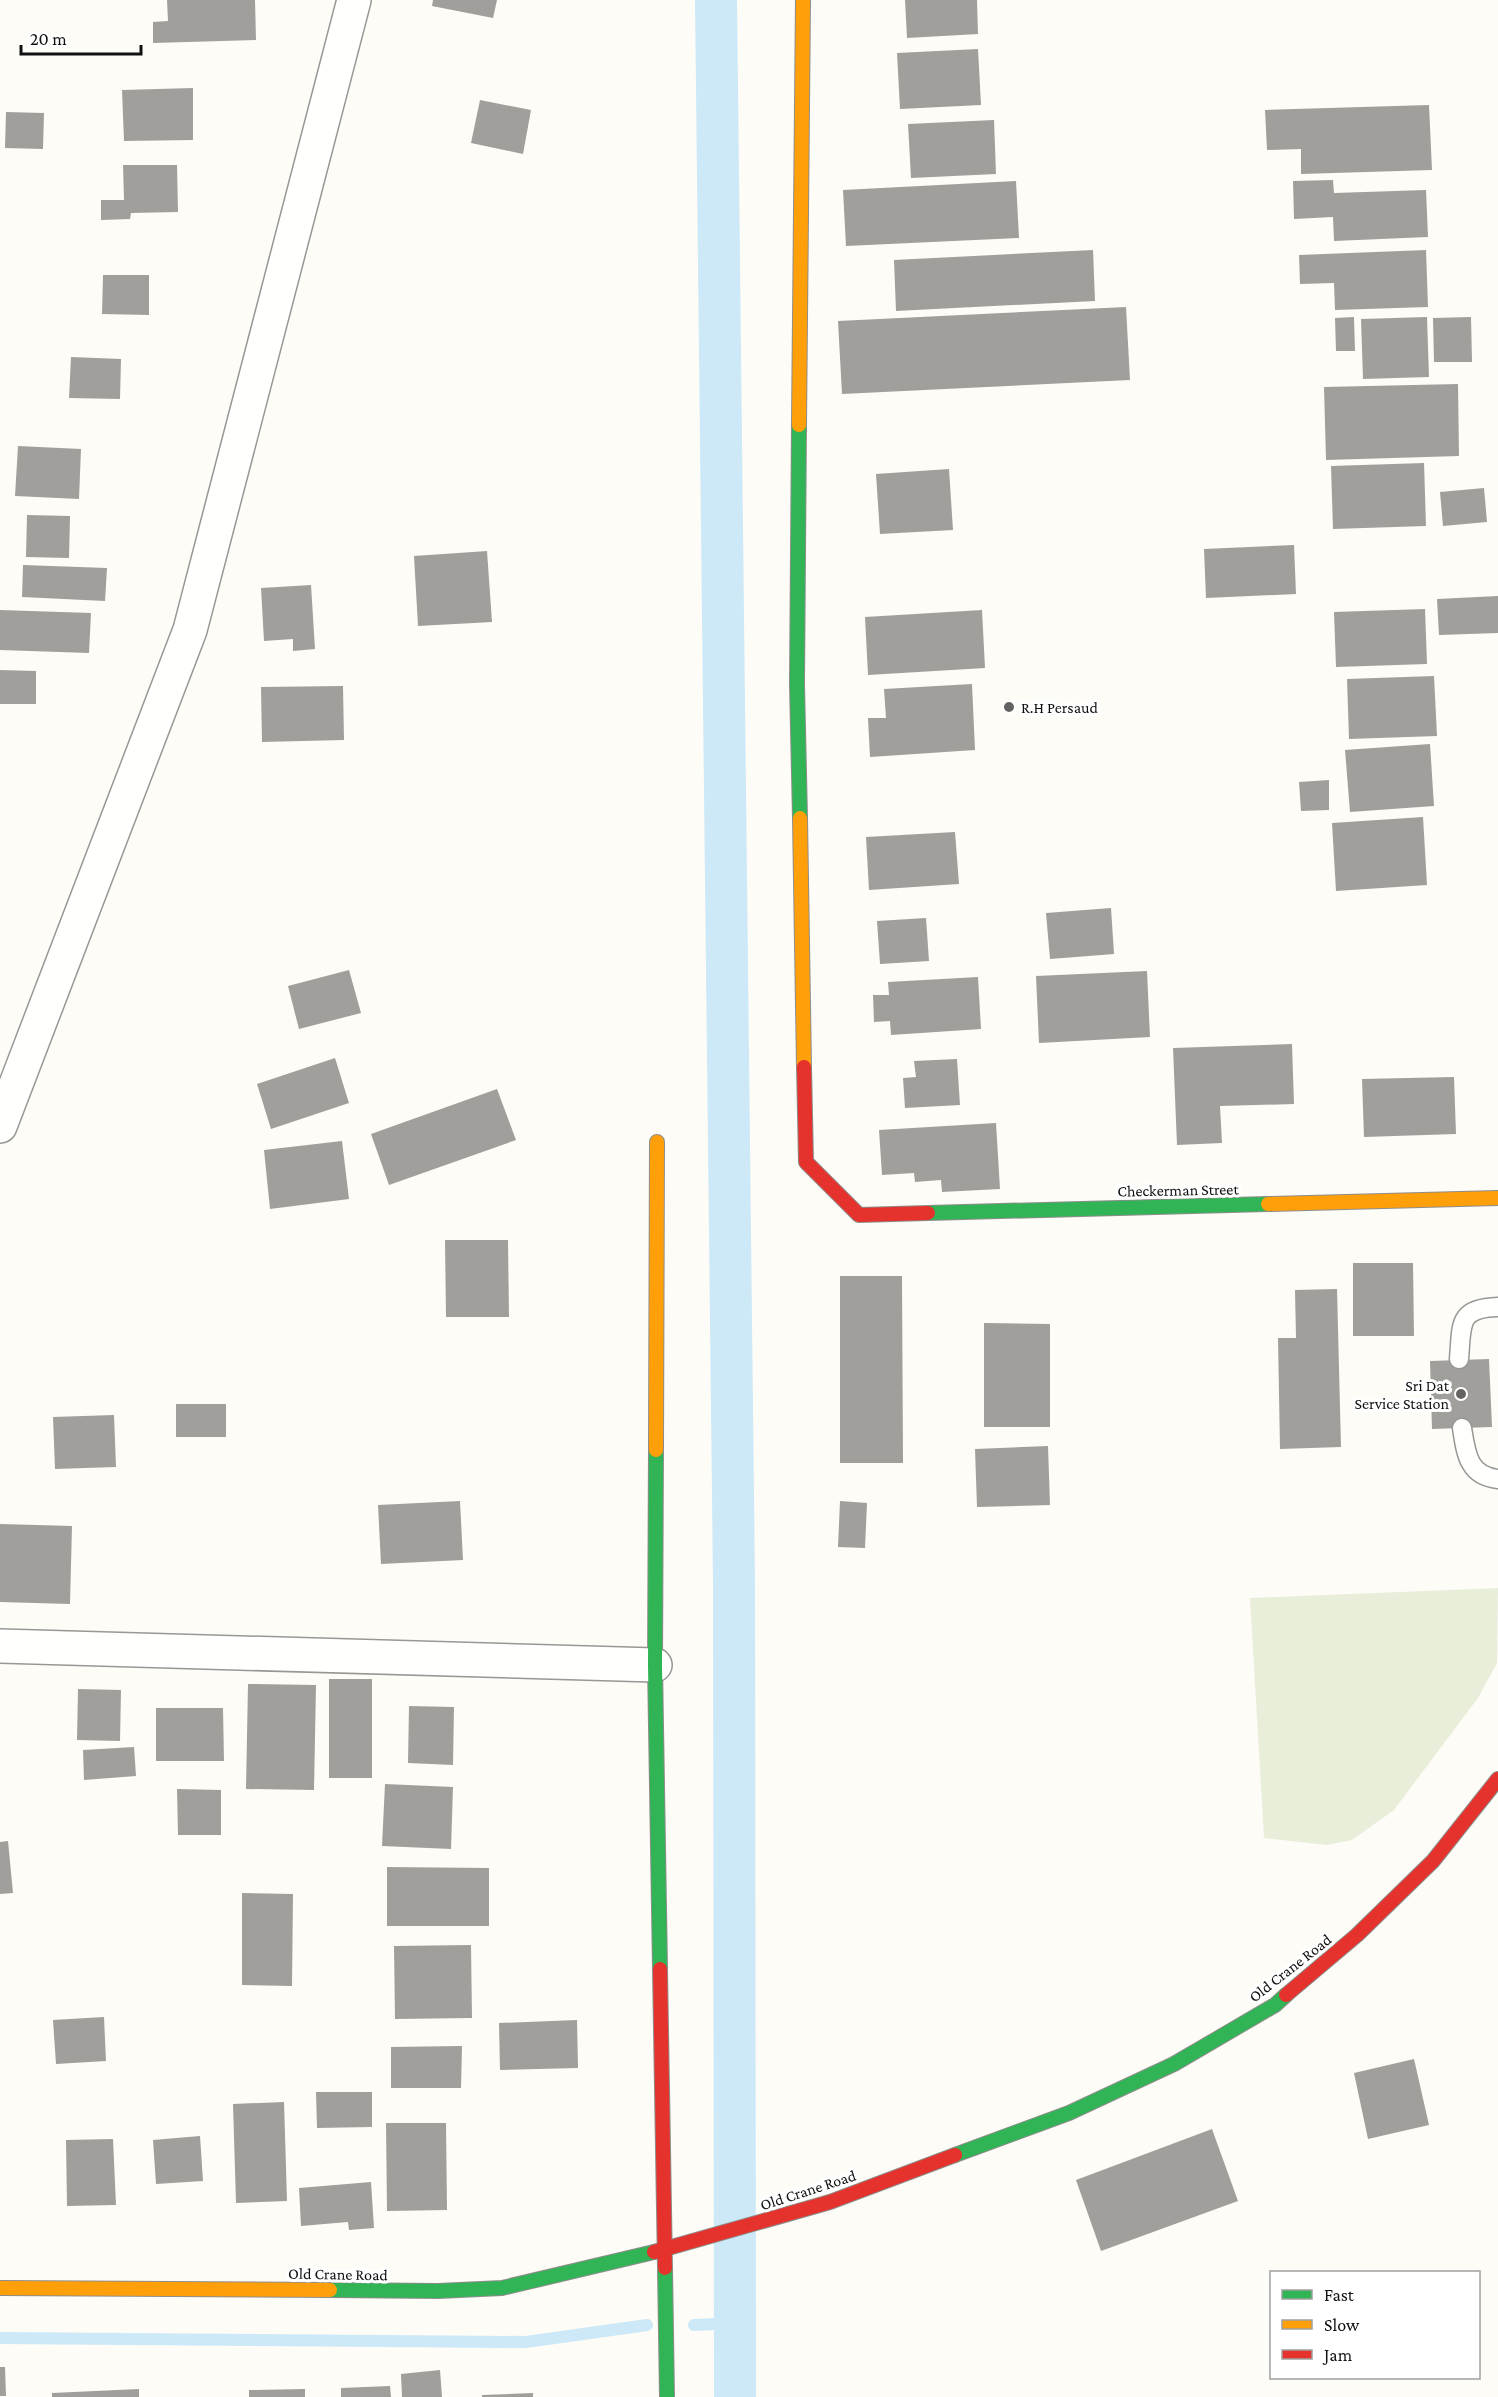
<svg xmlns="http://www.w3.org/2000/svg" width="1498" height="2397" viewBox="0 0 1498 2397" font-family="'Crimson Pro',serif">
<style>
.cemetery{fill:#e9eedb}
.lines{fill:none;stroke-linecap:round;stroke-linejoin:round}
.stream{stroke:#cde8f7;stroke-width:12}
.canal{stroke:#cde8f7;stroke-width:42}
.building{fill:#a19f9c}
.lane-casing{stroke:#979795;stroke-width:21}
.street-casing{stroke:#979795;stroke-width:36}
.fast-casing{stroke:#8e8d8b;stroke-width:16}
.slow-casing{stroke:#8e8d8b;stroke-width:16}
.jam-casing{stroke:#8e8d8b;stroke-width:16}
.lane{stroke:#fffffe;stroke-width:18}
.street{stroke:#fffffe;stroke-width:33}
.fast{stroke:#30b455;stroke-width:14}
.slow{stroke:#ff9f0a;stroke-width:14}
.jam{stroke:#e5322d;stroke-width:14}
.poi-dot{fill:#646362;stroke:#fff;stroke-width:2}
.labels{text-anchor:middle;dominant-baseline:central;stroke-width:6;stroke-linejoin:round;paint-order:stroke}
.poi-label{font-size:16px;fill:#111;stroke:#fff;text-anchor:start}
.street-label{font-size:16px;fill:#111;stroke:#fff}
</style>
<rect width="100%" height="100%" fill="#fdfcf7"/>
<!-- cemetery -->
<path class="cemetery" d="M1498 1588 1497 1663 1478 1698 1394 1810 1352 1840 1327 1845 1264 1838 1250 1598Z"/>
<g class="lines">
<!-- stream -->
<g class="stream">
<path d="M694 2325 735 2323"/>
<path d="M0 2338 526 2342 647 2325"/>
</g>
<!-- canal -->
<path class="canal" d="M716 0 734 1584 735 2397"/>
</g>
<!-- building -->
<g class="building">
<path d="M167 0H255L256 40 153 43V22L168 21Z"/>
<path d="M433 0H497L493 18 432 6Z"/>
<path d="M905 0H977L978 34 907 38Z"/>
<path d="M978 49 981 105 900 109 897 53Z"/>
<path d="M193 88V140L124 141 122 90Z"/>
<path d="M480 100 531 110 523 154 471 143Z"/>
<path d="M1429 105 1432 170 1301 174V149L1267 150 1265 110Z"/>
<path d="M6 112 44 113 43 149 5 148Z"/>
<path d="M994 120 996 174 911 178 908 124Z"/>
<path d="M123 165H177L178 212 131 213 130 219 101 220V200H124Z"/>
<path d="M1333 180 1334 193 1426 190 1428 237 1334 241 1333 217 1294 219 1293 181Z"/>
<path d="M1016 181 1019 238 846 246 843 190Z"/>
<path d="M1093 250 1095 301 896 311 894 260Z"/>
<path d="M1426 250 1428 307 1335 310 1334 283 1300 284 1299 255Z"/>
<path d="M103 275H149V315L102 314Z"/>
<path d="M1126 307 1130 380 842 394 838 321Z"/>
<path d="M1354 317 1355 351H1336L1335 318Z"/>
<path d="M1427 317 1429 377 1363 379 1361 319Z"/>
<path d="M1471 317 1472 362H1434L1433 318Z"/>
<path d="M71 357 121 359 120 399 69 398Z"/>
<path d="M1458 384 1459 456 1326 460 1324 387Z"/>
<path d="M18 446 81 449 79 499 15 496Z"/>
<path d="M1424 463 1426 526 1333 529 1331 466Z"/>
<path d="M949 469 953 530 880 534 876 474Z"/>
<path d="M1484 488 1487 522 1443 526 1440 492Z"/>
<path d="M27 515 70 516 69 558 26 557Z"/>
<path d="M1294 545 1296 594 1206 598 1204 549Z"/>
<path d="M487 551 492 622 418 626 414 556Z"/>
<path d="M23 565 107 568 105 601 22 597Z"/>
<path d="M311 585 315 649 293 651V639L264 641 261 588Z"/>
<path d="M1498 596V633L1439 635 1437 599Z"/>
<path d="M1425 609 1427 664 1336 667 1334 612Z"/>
<path d="M0 610 91 613 89 653 0 650Z"/>
<path d="M982 610 985 668 868 675 865 617Z"/>
<path d="M0 670 36 671V704H0Z"/>
<path d="M1434 676 1437 736 1349 739 1347 679Z"/>
<path d="M972 684 975 750 870 757 868 718H886L884 689Z"/>
<path d="M343 686 344 740 262 742 261 687Z"/>
<path d="M1430 744 1434 806 1350 812 1345 750Z"/>
<path d="M1329 780V810L1301 811 1299 782Z"/>
<path d="M1423 817 1427 885 1336 891 1332 823Z"/>
<path d="M955 832 959 884 869 890 866 837Z"/>
<path d="M1111 908 1114 954 1050 959 1046 913Z"/>
<path d="M926 918 929 961 880 964 877 921Z"/>
<path d="M349 970 361 1013 299 1029 288 986Z"/>
<path d="M1147 971 1150 1037 1039 1043 1036 976Z"/>
<path d="M978 977 981 1029 891 1035 890 1021 874 1022 873 995H889L888 982Z"/>
<path d="M1292 1044 1294 1104 1220 1106 1222 1143 1177 1145 1173 1048Z"/>
<path d="M335 1058 349 1103 271 1129 257 1084Z"/>
<path d="M957 1059 960 1105 905 1108 903 1078 916 1077 914 1061Z"/>
<path d="M1454 1077 1456 1134 1364 1137 1362 1079Z"/>
<path d="M497 1089 516 1140 389 1185 371 1134Z"/>
<path d="M996 1123 1000 1189 942 1192 941 1180 915 1182 914 1173 882 1175 879 1130Z"/>
<path d="M342 1141 349 1199 270 1209 264 1150Z"/>
<path d="M445 1240H508L509 1317H446Z"/>
<path d="M1353 1263H1413L1414 1336H1353Z"/>
<path d="M840 1276H902L903 1463H840Z"/>
<path d="M1337 1289 1341 1447 1280 1449 1278 1338H1296L1295 1290Z"/>
<path d="M984 1323 1050 1324V1427H984Z"/>
<path d="M1489 1359 1492 1427 1432 1429 1430 1361Z"/>
<rect x="176" y="1404" width="50" height="33"/>
<path d="M114 1415 116 1467 55 1469 53 1417Z"/>
<path d="M1048 1446 1050 1505 977 1507 975 1449Z"/>
<path d="M460 1501 463 1560 381 1564 378 1505Z"/>
<path d="M840 1501 867 1503 865 1548 838 1547Z"/>
<path d="M0 1524 72 1526 70 1604 0 1602Z"/>
<rect x="329" y="1679" width="43" height="99"/>
<path d="M248 1684 316 1685 314 1790 246 1789Z"/>
<path d="M78 1689 121 1690 120 1741 77 1740Z"/>
<path d="M409 1706 454 1707 453 1765 408 1763Z"/>
<path d="M156 1708H223L224 1761H156Z"/>
<path d="M134 1747 136 1776 84 1780 83 1750Z"/>
<path d="M385 1784 453 1787 451 1849 382 1846Z"/>
<path d="M177 1789 221 1790V1835H178Z"/>
<path d="M8 1841 13 1893 0 1894V1842Z"/>
<path d="M387 1867 489 1868V1926H387Z"/>
<path d="M242 1893 293 1894 292 1986 242 1985Z"/>
<path d="M471 1945 472 2018 395 2019 394 1946Z"/>
<path d="M104 2017 106 2061 56 2064 53 2020Z"/>
<path d="M577 2020 578 2068 500 2070 499 2023Z"/>
<path d="M462 2046 461 2088H391V2047Z"/>
<path d="M1414 2059 1429 2125 1368 2139 1354 2073Z"/>
<path d="M316 2092H372V2127L317 2128Z"/>
<path d="M284 2102 287 2201 236 2203 233 2104Z"/>
<path d="M386 2123H446L447 2210 387 2211Z"/>
<path d="M1212 2129 1238 2201 1101 2251 1076 2180Z"/>
<path d="M200 2136 203 2181 156 2184 153 2140Z"/>
<path d="M113 2139 116 2205 67 2206 66 2140Z"/>
<path d="M371 2182 374 2228 349 2230 348 2222 301 2226 299 2188Z"/>
<path d="M0 2367H5L6 2396H0Z"/>
<path d="M440 2370 442 2397H402L401 2374Z"/>
<path d="M390 2386 391 2397H341V2388Z"/>
<path d="M139 2389V2397H52V2393Z"/>
<path d="M305 2389V2397H249V2390Z"/>
<path d="M533 2393V2397H482V2395Z"/>
</g>
<g class="lines">
<!-- lane casing -->
<g class="lane-casing">
<g id="lane">
<path d="M1459 1359C1462 1325 1457 1308 1498 1307"/>
<path d="M1462 1428C1466 1453 1468 1476 1498 1479"/>
</g>
</g>
<!-- street casing -->
<g class="street-casing">
<g id="street">
<path d="M0 1126 190 630 354 0"/>
<path d="M0 1646 655 1665"/>
</g>
</g>
<!-- fast casing -->
<g class="fast-casing">
<g id="fast">
<path d="M799 425 797 684 800 818"/>
<path d="M928 1213 1268 1204"/>
<path d="M656 1450 655 1665 660 1969"/>
<path d="M955 2155 1069 2113 1174 2064 1275 2005 1286 1995"/>
<path d="M665 2268 667 2397"/>
<path d="M330 2290 438 2291 502 2288 654 2252"/>
</g>
</g>
<!-- slow casing -->
<g class="slow-casing">
<g id="slow">
<path d="M799 425 803 0"/>
<path d="M800 818 804 1067"/>
<path d="M1268 1204 1498 1198"/>
<path d="M656 1450 657 1142"/>
<path d="M0 2288 330 2290"/>
</g>
</g>
<!-- jam casing -->
<g class="jam-casing">
<g id="jam">
<path d="M804 1067 806 1162 859 1215 928 1213"/>
<path d="M660 1969 665 2268"/>
<path d="M1286 1995 1357 1935 1433 1861 1498 1779"/>
<path d="M654 2252 830 2202 955 2155"/>
</g>
</g>
<!-- lane -->
<use href="#lane" class="lane"/>
<!-- street -->
<use href="#street" class="street"/>
<!-- fast -->
<use href="#fast" class="fast"/>
<!-- slow -->
<use href="#slow" class="slow"/>
<!-- jam -->
<use href="#jam" class="jam"/>
</g>
<!-- markers -->
<g class="poi-dot">
<circle cx="1009" cy="707" r="6"/>
<circle cx="1461" cy="1394" r="6"/>
</g>
<g class="labels">
<!-- poi labels -->
<g class="poi-label">
<text x="1021" y="707">R.H Persaud</text>
<text x="1449" y="1385" text-anchor="end">Sri Dat<tspan x="1449" dy="18">Service Station</tspan></text>
</g>
<!-- street labels -->
<g class="street-label">
<text transform="translate(1178 1190) rotate(-1)">Checkerman Street</text>
<text transform="translate(1290 1968) rotate(-38)">Old Crane Road</text>
<text transform="translate(808 2190) rotate(-18)">Old Crane Road</text>
<text transform="translate(338 2274) rotate(1)">Old Crane Road</text>
</g>
</g>
<!-- legend -->
<rect x="1270" y="2271" width="210" height="108" fill="#ffffff" stroke="#a0a0a0" stroke-width="1.5"/>
<rect x="1282" y="2290" width="30" height="9" fill="#30b455" stroke="#a0a0a0" stroke-width="1.5"/>
<text x="1324" y="2301" font-size="18" fill="#111111">Fast</text>
<rect x="1282" y="2320" width="30" height="9" fill="#ff9f0a" stroke="#a0a0a0" stroke-width="1.5"/>
<text x="1324" y="2331" font-size="18" fill="#111111">Slow</text>
<rect x="1282" y="2350" width="30" height="9" fill="#e5322d" stroke="#a0a0a0" stroke-width="1.5"/>
<text x="1324" y="2361" font-size="18" fill="#111111">Jam</text>
<!-- scale -->
<path d="M21 45v9h120v-9" fill="none" stroke="#111111" stroke-width="3"/>
<text x="30" y="45" font-size="18" fill="#111111" stroke="#ffffff" stroke-width="4.5" paint-order="stroke">20 m</text>
</svg>
